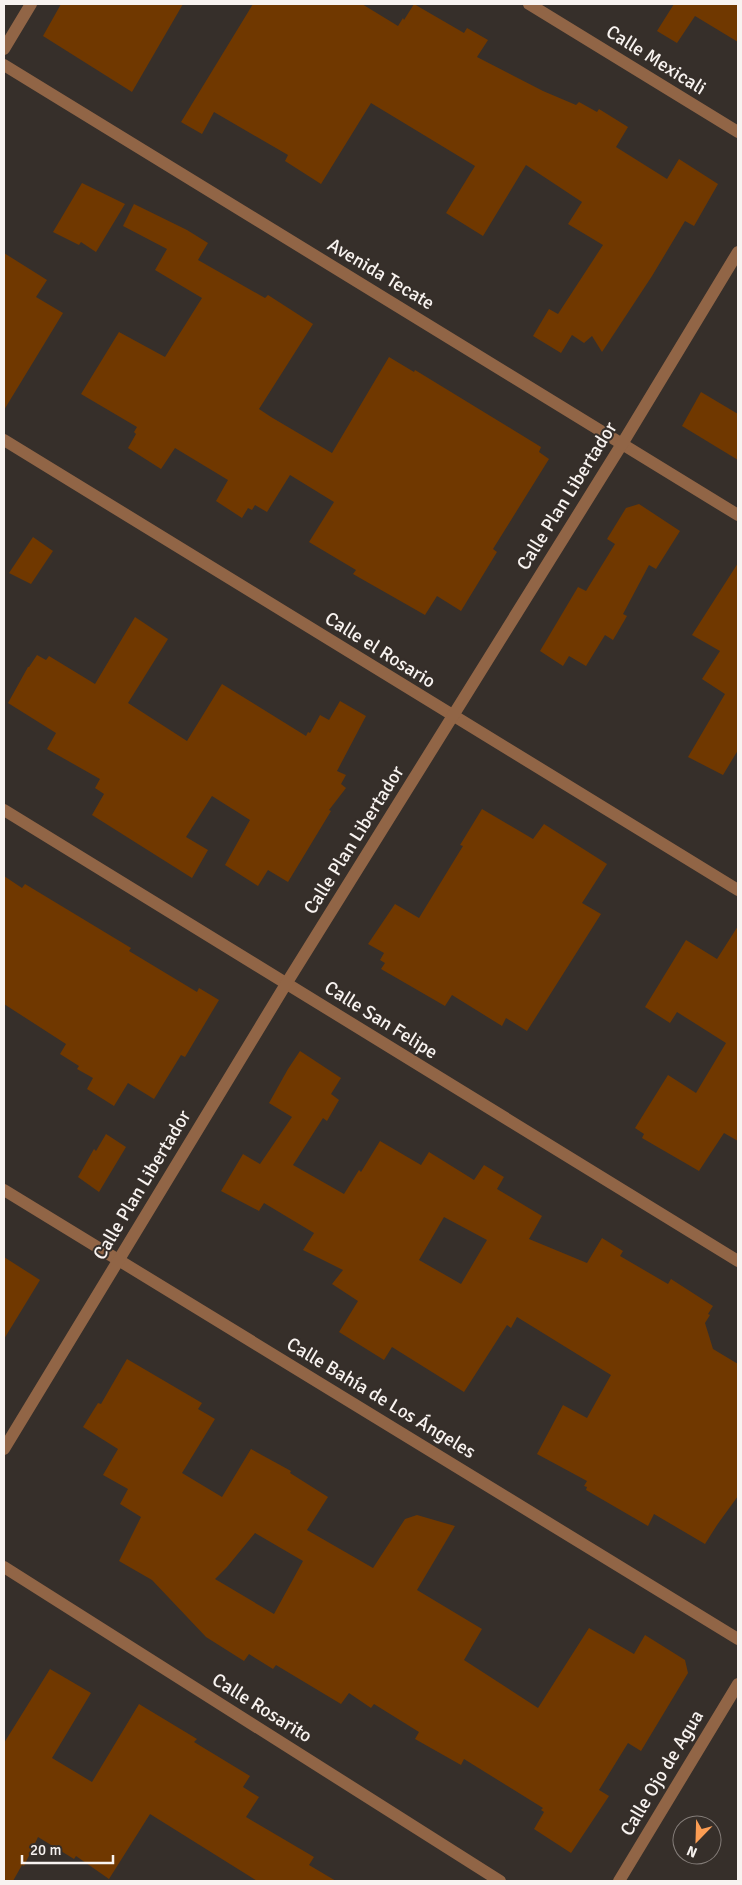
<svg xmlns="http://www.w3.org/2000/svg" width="742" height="1885" viewBox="0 0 742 1885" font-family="Signika,sans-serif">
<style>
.building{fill:#703800;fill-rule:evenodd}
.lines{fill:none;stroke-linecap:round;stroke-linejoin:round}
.minor{stroke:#916546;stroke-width:12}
.labels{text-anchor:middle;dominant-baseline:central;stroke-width:4;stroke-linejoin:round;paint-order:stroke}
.street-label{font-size:19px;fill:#f8f3f0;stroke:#362f2a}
</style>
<rect width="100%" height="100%" fill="#362f2a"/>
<!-- building -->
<g class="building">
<path d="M61 4H183L132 92 43 36Z"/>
<path d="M253 4H362L398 26 403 18 404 20 414 4 464 33 467 28 488 40 477 57 543 91 576 105 579 102 597 112 599 109 628 127 616 147 667 179 679 159 718 184 694 226 685 221 652 276 602 352 592 336 584 343 572 335 561 353 533 336 549 309 558 314 603 245 568 224 582 202 526 165 483 236 446 213 475 166 371 103 321 184 285 161 288 155 214 112 202 134 181 122Z"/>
<path d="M674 4H738V42L695 16 677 43 657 31Z"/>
<path d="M82 183 125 204 96 252 81 242 79 245 53 232Z"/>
<path d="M134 204 187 230 208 243 198 260 265 298 268 295 313 324 259 409 271 417 332 453 389 357 414 372 415 370 541 447 539 452 549 459 493 549 497 552 461 611 437 596 425 615 353 574 356 570 309 542 334 502 290 475 267 512 255 505 252 510 248 508 242 518 216 501 228 480 175 448 161 469 128 448 136 434 134 432 137 427 81 394 119 332 165 357 202 298 155 270 167 249 123 226Z"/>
<path d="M4 253 47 280 36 297 63 313 4 410Z"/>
<path d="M701 392 738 414V460L682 426Z"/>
<path d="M639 504 680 531 656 569 649 565 623 614 627 616 613 640 605 635 586 666 569 656 563 666 540 651 578 587 586 591 615 544 607 539 626 508Z"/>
<path d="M33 537 53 551 31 584 9 573Z"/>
<path d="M738 563V750L723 775 688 757 725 694 702 679 720 651 692 635Z"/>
<path d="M135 617 168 639 128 703 187 741 222 684 306 736 308 732 310 733 320 715 329 720 340 701 366 716 337 771 346 775 341 784 346 788 329 810 331 811 288 882 268 870 258 886 225 865 250 820 212 796 186 837 208 850 192 878 92 815 104 794 95 788 100 779 47 749 56 733 8 703 28 667H29L37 655 46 660 49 656 95 684Z"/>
<path d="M482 809 533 839 544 824 607 864 582 903 601 914 527 1031 506 1018 502 1026 452 995 445 1006 381 969 385 963 380 960 384 953 368 944 395 904 419 918 463 846 460 845Z"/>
<path d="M4 876 22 888 25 884 131 948 129 951 197 992 199 988 219 1000 185 1057 181 1055 154 1099 128 1083 114 1106 87 1089 93 1078 77 1069 79 1066 60 1054 66 1044 4 1004Z"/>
<path d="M738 926V1141L724 1133 699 1171 642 1138 644 1134 635 1128 668 1075 696 1093 726 1043 677 1012 670 1023 645 1007 686 940 717 959Z"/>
<path d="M300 1051 341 1078 331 1094 339 1100 327 1121 323 1118 293 1165 344 1194 359 1170 361 1172 380 1141 421 1165 429 1152 474 1180 484 1165 504 1177 497 1189 542 1216 529 1239 587 1263 602 1238 623 1251 620 1256 668 1284 671 1279 713 1306 708 1314 710 1315 705 1323 713 1349 738 1364V1496L717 1525 705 1544 654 1514 648 1526 586 1490 587 1487 584 1486 587 1481 537 1454 563 1405 587 1418 611 1375 517 1317 511 1328 507 1325 464 1392 392 1347 384 1360 339 1332 358 1301 332 1284 343 1270 303 1250 314 1233 264 1203 259 1211 221 1191 243 1154 260 1164 292 1117 269 1103 288 1069ZM444 1217 487 1240 461 1284 419 1260Z"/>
<path d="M106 1134 126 1147 99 1192 78 1177 94 1149 96 1151Z"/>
<path d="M4 1257 40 1280 4 1339Z"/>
<path d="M127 1359 202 1403 198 1409 215 1419 182 1473 222 1497 251 1449 291 1471 290 1473 328 1497 307 1530 373 1568 405 1519 417 1515 455 1526 417 1590 482 1629 464 1660 538 1708 589 1628 634 1654 645 1635 685 1660 688 1673 641 1751 628 1743 599 1790 609 1796 571 1853 534 1829 544 1812 541 1810 543 1808 464 1759 461 1765 415 1739 419 1732 374 1704 371 1708 349 1693 341 1704 276 1665 273 1669 249 1654 244 1661 206 1637 152 1580 119 1561 141 1517 120 1504 128 1489 103 1475 118 1449 83 1427 98 1403 101 1404ZM255 1533 303 1561 274 1614 215 1579 227 1567Z"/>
<path d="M50 1669 91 1693 52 1758 92 1782 139 1704 197 1739 194 1742 250 1776 243 1787 259 1797 246 1817 314 1857 309 1865 336 1881H257L150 1814 109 1879 76 1856 74 1859 38 1837 24 1866 22 1865 13 1881H4V1743Z"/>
</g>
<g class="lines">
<!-- minor -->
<g class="minor">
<path d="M529 4 738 132"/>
<path d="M4 49 31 4"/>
<path d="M4 65 738 515"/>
<path d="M4 440 738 890"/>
<path d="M4 810 738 1261"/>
<path d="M4 1190 738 1639"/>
<path d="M4 1449 286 984 622 444 738 252"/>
<path d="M4 1567 500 1881"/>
<path d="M619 1881 738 1684"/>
</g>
</g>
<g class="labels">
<!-- street labels -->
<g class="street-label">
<text transform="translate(656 60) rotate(32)">Calle Mexicali</text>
<text transform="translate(381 274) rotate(31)">Avenida Tecate</text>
<text transform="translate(567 496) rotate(-58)">Calle Plan Libertador</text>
<text transform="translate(380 650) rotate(32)">Calle el Rosario</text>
<text transform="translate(354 840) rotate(-58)">Calle Plan Libertador</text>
<text transform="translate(381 1020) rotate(32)">Calle San Felipe</text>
<text transform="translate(142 1185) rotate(-59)">Calle Plan Libertador</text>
<text transform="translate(381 1398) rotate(31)">Calle Bahía de Los Ángeles</text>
<text transform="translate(262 1708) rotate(32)">Calle Rosarito</text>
<text transform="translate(662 1773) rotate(-59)">Calle Ojo de Agua</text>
</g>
</g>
<!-- border -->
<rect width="742" height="1885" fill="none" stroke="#f8f3f0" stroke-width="10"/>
<!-- north arrow -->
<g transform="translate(697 1840) rotate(203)"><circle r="24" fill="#362f2a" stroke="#847d79"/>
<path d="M0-4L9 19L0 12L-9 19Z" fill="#fc9d53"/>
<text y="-8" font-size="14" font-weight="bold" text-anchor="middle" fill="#f8f3f0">N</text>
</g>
<!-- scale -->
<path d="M22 1855v8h91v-8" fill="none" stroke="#f8f3f0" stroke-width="2.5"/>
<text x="30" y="1855" font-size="15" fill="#f8f3f0" stroke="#362f2a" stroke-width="4" paint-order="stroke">20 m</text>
</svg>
